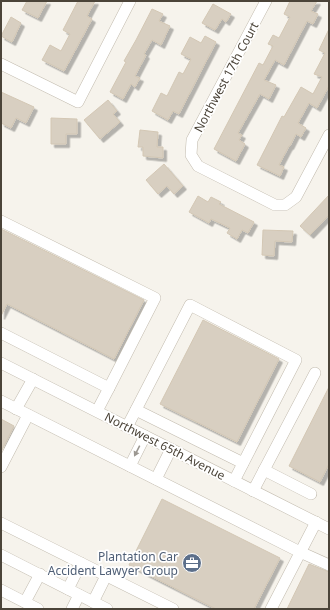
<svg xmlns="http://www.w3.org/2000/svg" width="330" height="610" viewBox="0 0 330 610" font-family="'Noto Sans',sans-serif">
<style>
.building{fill:#d8cfc1;stroke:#d3c7b4;filter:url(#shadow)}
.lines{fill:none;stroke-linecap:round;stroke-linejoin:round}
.minor-casing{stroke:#c2bbae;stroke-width:12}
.minor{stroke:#fff;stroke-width:11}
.oneway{fill:#9c9892}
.labels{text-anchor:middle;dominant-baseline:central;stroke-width:3.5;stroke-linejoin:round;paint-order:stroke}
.street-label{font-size:12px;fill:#4b4439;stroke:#fff}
.service-label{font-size:12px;fill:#4e5e75;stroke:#fff;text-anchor:end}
</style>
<defs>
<filter id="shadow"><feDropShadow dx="3.5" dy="3.5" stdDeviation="0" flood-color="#0004"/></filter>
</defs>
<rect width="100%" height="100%" fill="#f6f3ec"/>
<!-- building -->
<g class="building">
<path d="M27 1H47L38 18 22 10Z"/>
<path d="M78 1H95L87 16 92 19 64 71 42 60 50 45 61 51 70 34 63 30Z"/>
<path d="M290 1H317L311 11 318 14 313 24 307 21 284 65 275 60 264 80 276 85 269 99 260 94 238 133 242 135 239 140 245 144 236 161 214 149 259 63 263 65 273 46 268 44 273 35 279 38 290 17 284 14Z"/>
<path d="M213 4 231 14 226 22 222 19 215 30 202 23Z"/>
<path d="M152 9 163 14 159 21 170 26 161 45 152 40 144 54 146 55 135 76 140 78 135 87 131 84 123 99 110 92 126 62 124 61 136 40Z"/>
<path d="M11 17 21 23 12 42 1 36Z"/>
<path d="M329 29V86L317 108 309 103 298 123 306 128 301 137 296 134 290 146H289L279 165 284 167 280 176 257 165 282 116 284 117 301 87 313 94 322 77 314 74 325 53 319 50Z"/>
<path d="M205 36 216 42 179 114 173 111 168 120 152 111 161 93 167 96 179 72 183 74 191 59 181 54 190 37 201 43Z"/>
<path d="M1 92 34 107 26 123 16 118 11 128 1 123Z"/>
<path d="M108 100 117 111 113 114 120 122 100 139 84 120Z"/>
<path d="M51 118 77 119V134H66V144H51Z"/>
<path d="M140 130 158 132 157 147H163V158L143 156V147H138Z"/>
<path d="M164 164 183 186 174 194 167 186 158 194 146 180Z"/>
<path d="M329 195V215L310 235 300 226Z"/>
<path d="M198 196 208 202 211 197 221 202 219 204 254 222 248 233 242 230 237 239 227 233 230 228 211 219 209 223 189 212Z"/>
<path d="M1 229 144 300 114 359 7 304 1 316Z"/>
<path d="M263 230 293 231 292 242 275 241 274 256 262 255Z"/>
<path d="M203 320 279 359 237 442 160 404Z"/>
<path d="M329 387V464L320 482 289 466Z"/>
<path d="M1 419 14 426 1 452Z"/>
<path d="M162 499 280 558 254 609H216L129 565Z"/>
<path d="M309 564 329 572V609H287Z"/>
</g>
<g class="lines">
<!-- minor casing -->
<g class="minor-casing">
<g id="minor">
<path d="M266 1 192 140 191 155 198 166 275 205H285L296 197 329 135"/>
<path d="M1 64 78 102 130 1"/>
<path d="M1 221 155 298 109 388 1 333"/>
<path d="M1 363 329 529"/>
<path d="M1 401 300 552 329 565"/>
<path d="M16 409 33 379"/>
<path d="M136 410 243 463"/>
<path d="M97 411 109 388"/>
<path d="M127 427 190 305 296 360 234 481"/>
<path d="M130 466 145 436"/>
<path d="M1 467 28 415"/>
<path d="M264 470 311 494"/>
<path d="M156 479 171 449"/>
<path d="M253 491 315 373"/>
<path d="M1 523 173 609"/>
<path d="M1 555 107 609"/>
<path d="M68 589 81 563"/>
<path d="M1 590 38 609"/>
<path d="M25 602 40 574"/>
<path d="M93 602 106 576"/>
<path d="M72 609 79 595"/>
<path d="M271 609 316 522"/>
</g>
</g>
<!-- minor -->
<use href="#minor" class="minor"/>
</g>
<!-- one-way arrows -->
<defs><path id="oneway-solid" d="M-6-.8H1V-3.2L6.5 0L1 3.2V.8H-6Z"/></defs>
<use class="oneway" href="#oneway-solid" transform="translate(137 451) rotate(117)"/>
<!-- icons -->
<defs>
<g id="office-disc" transform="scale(1)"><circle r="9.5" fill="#5c6f8a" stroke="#fff"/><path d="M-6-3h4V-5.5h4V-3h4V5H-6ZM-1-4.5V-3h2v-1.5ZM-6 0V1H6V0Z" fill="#fff"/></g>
</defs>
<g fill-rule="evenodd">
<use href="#office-disc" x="192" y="563"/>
</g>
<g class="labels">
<!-- street labels -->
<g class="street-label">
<text transform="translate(226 77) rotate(-62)">Northwest 17th Court</text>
<text transform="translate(165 446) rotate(27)">Northwest 65th Avenue</text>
</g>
<!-- service labels -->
<g class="service-label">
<text x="178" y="556">Plantation Car<tspan x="178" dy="14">Accident Lawyer Group</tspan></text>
</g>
</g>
<!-- border -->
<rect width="330" height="610" fill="none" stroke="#4b4439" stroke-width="4"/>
</svg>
